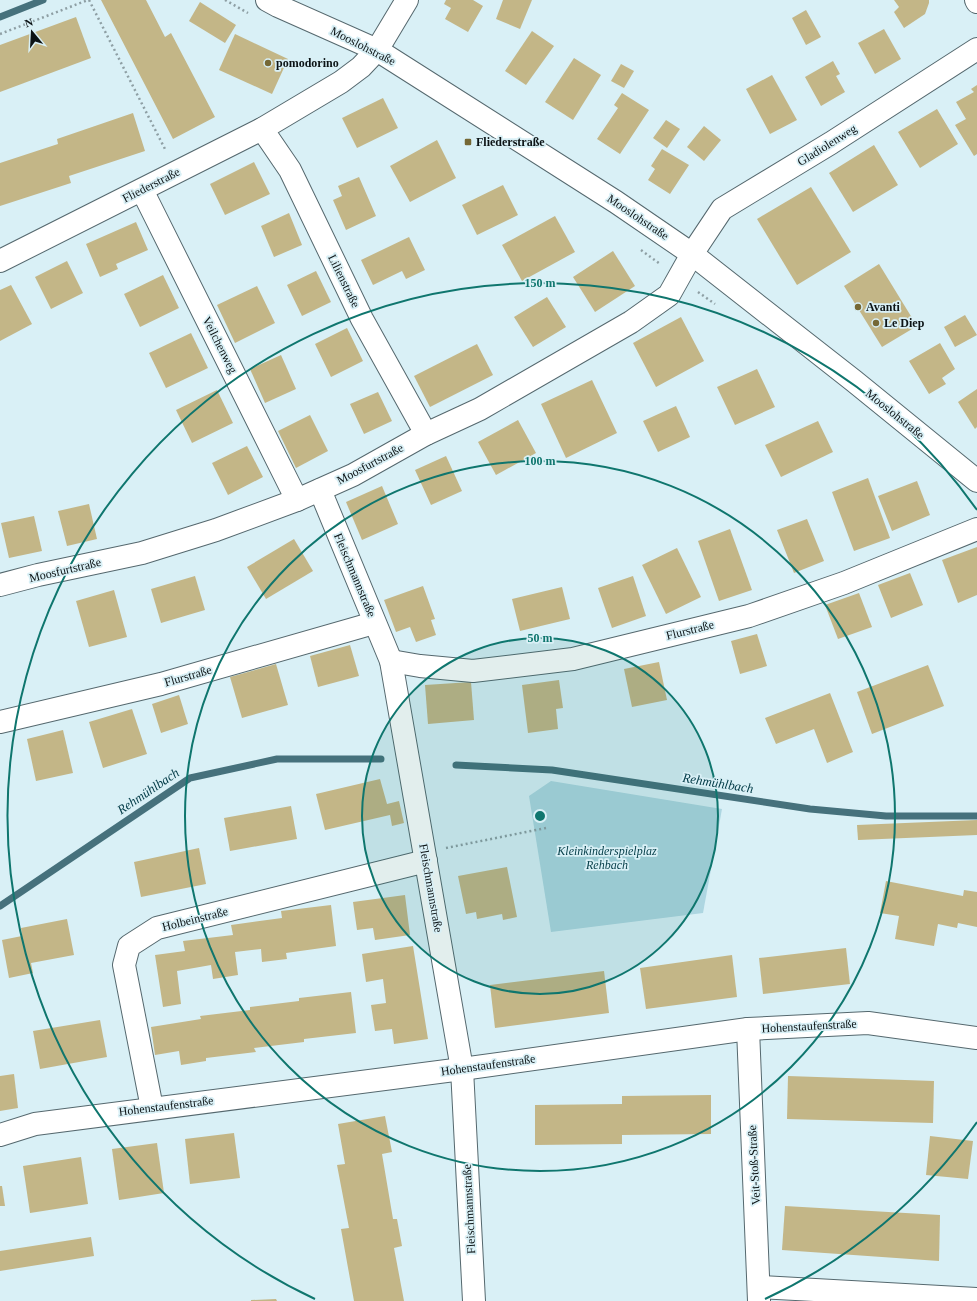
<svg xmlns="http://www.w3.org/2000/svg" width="977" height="1301" viewBox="0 0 977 1301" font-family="Georgia,serif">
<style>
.green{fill:#add6e1}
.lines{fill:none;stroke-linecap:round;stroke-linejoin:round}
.stream{stroke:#46717c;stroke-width:7}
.building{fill:#c3b687}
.minor-casing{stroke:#55686e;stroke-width:24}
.tertiary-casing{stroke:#55686e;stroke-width:24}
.path{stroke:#8e9fa4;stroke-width:2.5;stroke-dasharray:2 3;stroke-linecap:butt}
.minor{stroke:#fff;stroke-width:22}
.tertiary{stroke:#fff;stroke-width:22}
.ring{fill:none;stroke:#0f766e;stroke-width:2}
.poi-dot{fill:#756835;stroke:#d9f0f6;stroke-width:1.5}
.labels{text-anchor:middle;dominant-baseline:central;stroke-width:3.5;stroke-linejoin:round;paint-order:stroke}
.street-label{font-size:12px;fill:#0c1315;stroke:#d9f0f6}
.poi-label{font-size:12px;font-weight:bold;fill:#0c1315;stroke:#d9f0f6;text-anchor:start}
.park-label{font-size:12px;font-style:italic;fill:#08404b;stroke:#d9f0f6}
.water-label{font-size:13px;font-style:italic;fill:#013a46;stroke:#d9f0f6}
.centre{fill:#0f766e;stroke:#d9f0f6;stroke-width:2}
.ring-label{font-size:12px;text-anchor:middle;font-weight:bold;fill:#0f766e;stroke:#d9f0f6;stroke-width:3.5;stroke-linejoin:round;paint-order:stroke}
</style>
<rect width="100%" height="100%" fill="#d9f0f6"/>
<!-- green -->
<path class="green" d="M551 781 722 809 703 913 551 932 529 796Z"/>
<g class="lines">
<!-- stream -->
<g class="stream">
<path d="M0 17 43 0"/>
<path d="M456 765 552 770 810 809 886 816H977"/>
<path d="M0 906 190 778 277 759H381"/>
</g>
</g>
<!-- building -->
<g class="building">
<path d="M101 0H146L165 37 171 33 215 117 173 139Z"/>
<path d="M446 0H473L483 6 468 32 445 19 451 8 444 4Z"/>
<path d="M503 0H532L520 29 496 19Z"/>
<path d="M894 0H929V3L925 14 904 28 894 12 899 7Z"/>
<path d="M200 2 236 25 225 43 189 21Z"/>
<path d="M806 10 821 37 806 45 792 18Z"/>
<path d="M76 17 91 58 0 92V45Z"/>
<path d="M884 29 901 59 875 74 858 43Z"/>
<path d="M532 31 554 46 526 85 505 71Z"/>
<path d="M235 34 288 59 272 94 219 70Z"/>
<path d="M574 58 601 75 573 120 545 102Z"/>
<path d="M833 61 840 74 836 76 845 92 821 106 805 77Z"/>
<path d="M621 64 634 71 624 88 611 81Z"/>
<path d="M772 75 797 120 770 134 746 89Z"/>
<path d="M977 85V154L974 156 955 125 966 119 956 102 974 92 971 89Z"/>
<path d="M622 93 649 110 620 154 597 139 618 108 614 105Z"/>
<path d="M383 98 398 128 357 148 342 118Z"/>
<path d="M937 109 958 144 920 168 898 132Z"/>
<path d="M133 113 145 151 69 176 71 183 0 206V163L58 144 57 139Z"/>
<path d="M666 120 680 129 667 148 653 138Z"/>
<path d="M704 126 721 140 704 161 687 147Z"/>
<path d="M437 140 456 178 410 202 390 166Z"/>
<path d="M874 145 898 185 853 212 829 173Z"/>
<path d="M662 149 689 165 670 194 648 180 655 169 651 166Z"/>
<path d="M254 162 270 194 225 215 210 184Z"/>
<path d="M359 177 376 216 346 230 333 200 342 196 338 186Z"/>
<path d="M503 185 518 215 477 235 462 205Z"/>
<path d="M811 187 851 252 797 285 757 219Z"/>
<path d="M289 213 302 245 274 257 261 226Z"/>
<path d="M555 216 575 252 522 281 502 245Z"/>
<path d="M136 222 148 250 116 264 118 269 100 277 86 244Z"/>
<path d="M409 237 425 270 406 279 402 271 373 285 361 260Z"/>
<path d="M613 251 635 286 595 312 573 277Z"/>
<path d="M67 261 83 293 51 309 35 277Z"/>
<path d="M879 264 917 326 882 347 844 286Z"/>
<path d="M316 271 331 302 302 316 287 285Z"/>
<path d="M163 275 179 308 140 327 124 294Z"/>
<path d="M11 285 32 324 0 341V290Z"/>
<path d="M257 286 275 323 235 343 217 305Z"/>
<path d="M547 297 566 327 533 347 514 317Z"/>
<path d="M965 315 977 335 955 347 944 327Z"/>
<path d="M681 317 704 361 656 387 633 343Z"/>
<path d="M347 328 363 361 331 377 315 344Z"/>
<path d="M191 333 208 368 166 388 149 353Z"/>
<path d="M940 343 955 369 942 378 946 384 929 394 909 361Z"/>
<path d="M477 344 493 375 430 407 414 376Z"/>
<path d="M281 355 296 389 265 403 250 369Z"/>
<path d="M757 369 775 407 735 425 717 387Z"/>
<path d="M592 380 617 433 566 458 541 404Z"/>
<path d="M977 389V427L975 429 958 402Z"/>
<path d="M217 390 233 423 192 443 176 410Z"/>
<path d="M378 392 392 421 364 434 350 404Z"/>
<path d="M676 406 690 437 658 452 643 421Z"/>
<path d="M310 415 328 451 296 468 278 431Z"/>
<path d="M518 420 536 453 496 475 478 442Z"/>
<path d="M818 421 833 452 781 477 765 445Z"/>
<path d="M247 446 263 477 228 495 212 463Z"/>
<path d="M446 456 462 491 431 505 415 470Z"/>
<path d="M868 478 890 538 854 551 832 492Z"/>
<path d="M917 481 930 515 892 531 878 496Z"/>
<path d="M382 486 398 524 362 540 346 502Z"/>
<path d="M89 504 97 539 67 546 58 511Z"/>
<path d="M34 516 42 551 9 558 1 523Z"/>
<path d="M807 519 824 561 794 573 777 530Z"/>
<path d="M730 529 752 590 719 601 698 541Z"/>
<path d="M294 539 313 571 266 599 247 567Z"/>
<path d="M977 547V595L958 603 942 560Z"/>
<path d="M677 548 701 597 666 614 642 565Z"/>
<path d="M910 573 923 605 891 618 878 585Z"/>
<path d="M195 576 205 610 161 623 151 589Z"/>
<path d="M633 576 646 616 612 628 598 588Z"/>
<path d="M423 586 435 619 431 620 436 635 416 642 410 627 396 632 384 600Z"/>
<path d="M562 587 570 619 520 631 512 599Z"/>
<path d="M114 590 127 637 89 647 76 601Z"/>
<path d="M859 593 872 627 838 639 825 605Z"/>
<path d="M757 634 767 666 740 674 731 641Z"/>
<path d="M350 645 359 676 318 687 310 656Z"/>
<path d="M659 662 667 700 632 707 624 669Z"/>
<path d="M276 664 288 705 242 718 230 677Z"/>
<path d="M928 665 944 706 872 734 857 692Z"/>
<path d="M559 680 563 708 556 709 558 729 528 733 522 685Z"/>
<path d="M471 682 474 720 428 724 425 685Z"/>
<path d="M830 693 853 752 827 763 814 729 776 744 765 718Z"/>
<path d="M179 695 188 724 161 733 152 704Z"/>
<path d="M132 709 147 754 103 768 89 722Z"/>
<path d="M63 730 73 773 36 781 27 739Z"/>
<path d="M380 779 387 804 399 801 404 823 392 826 390 815 325 830 316 794Z"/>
<path d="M291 806 297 839 230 851 224 818Z"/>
<path d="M977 820V835L858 840 857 825Z"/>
<path d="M199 848 206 884 141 897 134 862Z"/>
<path d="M507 867 517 917 503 920 502 914 477 919 476 912 466 914 458 876Z"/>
<path d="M886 881 963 896 964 890 977 892V927L958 923 957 928 938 924 934 946 895 939 899 916 880 913Z"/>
<path d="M405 895 410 935 375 940 373 928 357 930 353 902Z"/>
<path d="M331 905 336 946 286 953 287 959 262 962 261 949 235 952 238 975 213 979 211 965 177 971 181 1004 163 1007 155 955 185 951 183 941 233 935 231 925 282 918 281 911Z"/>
<path d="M67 919 74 955 31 963 33 973 9 978 2 940 22 936 21 928Z"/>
<path d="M413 946 428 1039 394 1044 392 1029 375 1031 371 1005 386 1003 383 979 366 982 362 954Z"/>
<path d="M846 948 850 984 763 994 759 958Z"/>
<path d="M732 955 737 997 646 1009 640 968Z"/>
<path d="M604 971 609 1013 495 1028 490 985Z"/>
<path d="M351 992 356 1033 304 1039V1042L254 1048 256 1052 206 1058V1061L181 1065 179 1051 155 1055 151 1027 201 1019 200 1016 250 1010V1007L299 1001V998Z"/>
<path d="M100 1020 107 1057 40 1069 33 1031Z"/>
<path d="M14 1074 18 1108 0 1111V1076Z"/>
<path d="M788 1076 934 1081 933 1123 787 1119Z"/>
<path d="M711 1095V1134L622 1135V1144L535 1145V1105L622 1104V1096Z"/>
<path d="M385 1116 392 1152 382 1154 393 1219H397L402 1246 394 1248 404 1301H354L341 1229 349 1228 337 1165 345 1164 338 1124Z"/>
<path d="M234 1133 240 1178 190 1184 185 1139Z"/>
<path d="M930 1136 973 1141 968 1179 926 1175Z"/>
<path d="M157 1143 164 1193 119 1200 112 1149Z"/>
<path d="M81 1157 88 1204 30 1213 23 1166Z"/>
<path d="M0 1186H2L5 1206H0Z"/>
<path d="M785 1206 940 1215 939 1261 782 1250Z"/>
<path d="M91 1237 94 1256 0 1271V1251Z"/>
<path d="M276 1299 277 1301H251V1300Z"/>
</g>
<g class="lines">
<!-- minor casing -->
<g class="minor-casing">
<g id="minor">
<path d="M976 0 977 2"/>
<path d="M262 129 290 170 362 319 426 434"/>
<path d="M142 190 297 500"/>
<path d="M0 261 262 129 341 82 361 67 377 50 407 0"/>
<path d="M320 490 391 661 462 1069 474 1301"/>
<path d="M0 585 38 575 142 553 216 530 297 500 353 475 426 434 480 409 631 322 669 295 692 254 722 209 831 143 977 49"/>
<path d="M391 661 420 666 473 671 573 659 749 616 844 583 977 529"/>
<path d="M0 722 161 684 374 623"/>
<path d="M748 1029 759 1301"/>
<path d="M152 1108 124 965 129 946 157 928 426 861"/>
<path d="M0 1135 35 1124 462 1069 748 1029 868 1023 977 1038"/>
<path d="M760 1287 977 1299"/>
</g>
</g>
<!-- tertiary casing -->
<g class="tertiary-casing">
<path id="tertiary" d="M267 0 278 6 377 50 616 202 692 254 854 381 977 481"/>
</g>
<!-- path -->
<g class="path">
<path d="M89 0 166 151"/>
<path d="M225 0 248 13"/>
<path d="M0 34 88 0"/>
<path d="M641 250 660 264"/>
<path d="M698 292 715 304"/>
<path d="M446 848 546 828"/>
</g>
<!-- minor -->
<use href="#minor" class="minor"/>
<!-- tertiary -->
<use href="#tertiary" class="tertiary"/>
</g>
<!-- distance rings -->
<circle cx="540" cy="816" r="178" fill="#0f766e" fill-opacity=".12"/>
<g class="ring">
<circle cx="540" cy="816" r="178"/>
<circle cx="540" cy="816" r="355"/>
<path d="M977 1122A533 533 0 0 1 765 1299M315 1299A533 533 0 1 1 977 510"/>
</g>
<!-- markers -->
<g class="poi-dot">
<circle cx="268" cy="63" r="4"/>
<rect x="464" y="138" width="8" height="8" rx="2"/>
<circle cx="858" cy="307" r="4"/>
<circle cx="876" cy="323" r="4"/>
</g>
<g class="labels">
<!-- street labels -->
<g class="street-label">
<text transform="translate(363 46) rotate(27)">Mooslohstraße</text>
<text transform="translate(827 145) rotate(-32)">Gladiolenweg</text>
<text transform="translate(151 185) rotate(-27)">Fliederstraße</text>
<text transform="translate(638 217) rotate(34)">Mooslohstraße</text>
<text transform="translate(344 281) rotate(64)">Lilienstraße</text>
<text transform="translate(220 345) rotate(63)">Veilchenweg</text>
<text transform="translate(895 414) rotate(39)">Mooslohstraße</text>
<text transform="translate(370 464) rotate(-28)">Moosfurtstraße</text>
<text transform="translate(65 570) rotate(-13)">Moosfurtstraße</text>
<text transform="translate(355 575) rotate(67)">Fleischmannstraße</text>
<text transform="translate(690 630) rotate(-14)">Flurstraße</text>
<text transform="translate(188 676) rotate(-16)">Flurstraße</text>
<text transform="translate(431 888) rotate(80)">Fleischmannstraße</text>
<text transform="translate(195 919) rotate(-14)">Holbeinstraße</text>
<text transform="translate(809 1026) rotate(-3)">Hohenstaufenstraße</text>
<text transform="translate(488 1065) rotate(-8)">Hohenstaufenstraße</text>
<text transform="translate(166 1106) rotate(-7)">Hohenstaufenstraße</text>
<text transform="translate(754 1165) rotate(-93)">Veit-Stoß-Straße</text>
<text transform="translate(469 1209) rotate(-93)">Fleischmannstraße</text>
</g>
<!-- poi labels -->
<g class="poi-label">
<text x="276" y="63">pomodorino</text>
<text x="476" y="142">Fliederstraße</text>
<text x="866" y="307">Avanti</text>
<text x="884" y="323">Le Diep</text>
</g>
<!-- park labels -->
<g class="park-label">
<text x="607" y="851">Kleinkinderspielplaz<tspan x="607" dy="14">Rehbach</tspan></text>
</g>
<!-- water labels -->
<g class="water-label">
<text transform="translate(718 783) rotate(9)">Rehmühlbach</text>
<text transform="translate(148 791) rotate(-34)">Rehmühlbach</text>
</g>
</g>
<circle cx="540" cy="816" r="6" class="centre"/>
<g class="ring-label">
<text x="540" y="287">150 m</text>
<text x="540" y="465">100 m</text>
<text x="540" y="642">50 m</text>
</g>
<!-- north arrow -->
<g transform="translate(32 32) rotate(342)" stroke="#d9f0f6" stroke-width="3" paint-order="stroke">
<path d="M0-3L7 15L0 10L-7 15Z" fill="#0c1315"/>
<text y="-6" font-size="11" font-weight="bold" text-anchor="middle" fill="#0c1315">N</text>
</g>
</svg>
